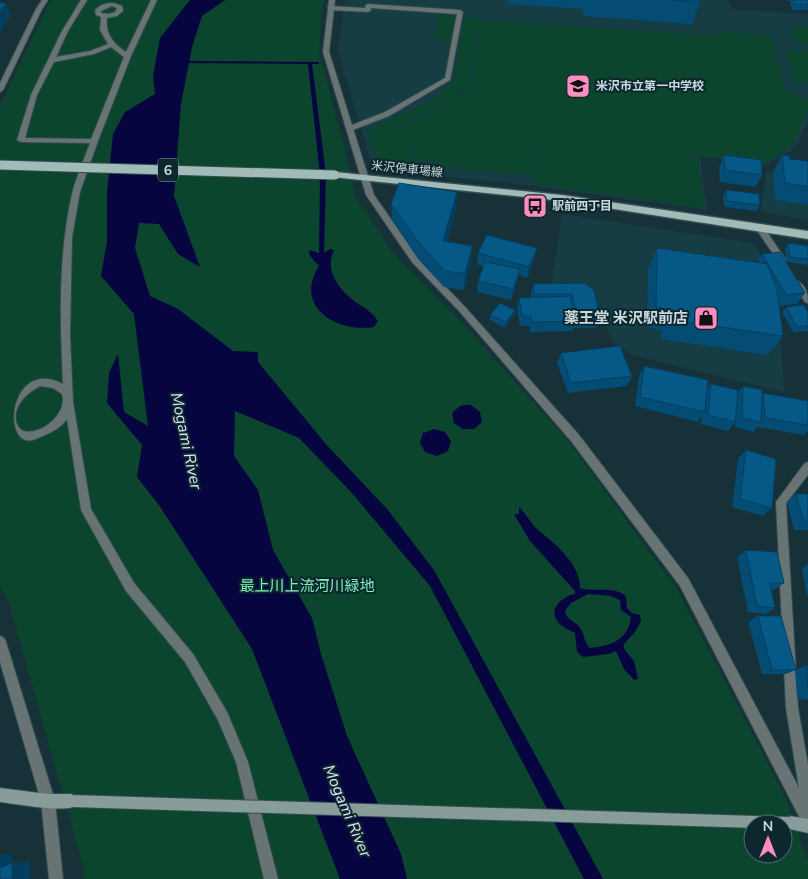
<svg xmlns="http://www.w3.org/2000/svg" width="808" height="879" viewBox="0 0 808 879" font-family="'Nunito Sans','Noto Sans JP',sans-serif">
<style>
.built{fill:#163c44}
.green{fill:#0b452d;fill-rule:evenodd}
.water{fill:#06053f;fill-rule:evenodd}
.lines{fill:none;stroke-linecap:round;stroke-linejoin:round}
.stream{fill:#06053f;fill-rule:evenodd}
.lane-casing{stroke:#344c52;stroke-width:2}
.street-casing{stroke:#344c52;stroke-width:2}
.secondary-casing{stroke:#344c52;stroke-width:2}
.primary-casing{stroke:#344c52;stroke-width:3}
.lane{fill:#677473;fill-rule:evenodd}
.street{fill:#677473;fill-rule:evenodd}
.secondary{fill:#889c9a;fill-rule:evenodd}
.primary{fill:#a1bbb8;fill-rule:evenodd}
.secondary-bridge-casing{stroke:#344c52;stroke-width:14;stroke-linecap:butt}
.primary-bridge-casing{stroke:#344c52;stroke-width:11;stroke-linecap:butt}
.secondary-bridge{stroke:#889c9a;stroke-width:12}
.primary-bridge{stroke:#a1bbb8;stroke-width:9}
.wall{fill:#054c74}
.shaded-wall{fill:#043e5e}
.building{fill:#065887;stroke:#043e5e}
.labels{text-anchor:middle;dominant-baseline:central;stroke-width:4;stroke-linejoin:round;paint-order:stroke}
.far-poi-label{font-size:12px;font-weight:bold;fill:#cad9dd;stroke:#0c272d;text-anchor:start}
.far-street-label{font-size:12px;fill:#cad9dd;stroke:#0c272d}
.shield{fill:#0c272d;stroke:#91a4a8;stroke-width:1}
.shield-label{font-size:14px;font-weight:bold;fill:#cad9dd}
.poi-label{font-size:15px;font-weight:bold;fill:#cad9dd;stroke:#0c272d;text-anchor:end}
.park-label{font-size:15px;fill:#7ef2b9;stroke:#0c272d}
.water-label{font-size:16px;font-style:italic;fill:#dde3f6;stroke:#0c272d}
</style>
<rect width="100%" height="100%" fill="#173138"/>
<!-- built -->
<g class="built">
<path d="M345 0H729L732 9 808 14V121L796 147 765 165 700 156 707 210 511 183 380 170 370 159 338 51Z"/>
<path d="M766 171 808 177V220L761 212Z"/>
<path d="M562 214 754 243 763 260 751 261 759 284 779 326 785 392 632 355 612 341 595 298 585 292 550 293Z"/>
</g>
<!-- green -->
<g class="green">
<path d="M52 0H325L322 8 319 53 346 153 355 196 396 257 459 319 569 442 678 591 784 795 808 860V879H84V869L9 603 0 586V106L46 10ZM753 824H783V854H753Z"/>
<path d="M439 15 454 16 450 42 433 41Z"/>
<path d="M464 17 481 18 467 89 396 130 418 166 387 164 376 159 367 130C388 121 442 100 453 81 457 75 462 28 464 17Z"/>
<path d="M483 20 717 36V31L771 36 785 89 808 101V109L793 146 763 163 698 154V158L659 152 642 148 659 153 698 159 704 208 532 183 536 149 579 153V139L578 152 534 148 532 175 443 167V162L418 161 398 132 469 89Z"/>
<path d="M791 27 808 28V44L795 43Z"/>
<path d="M787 50 808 52V83L793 82Z"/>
</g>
<!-- water -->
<g class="water">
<path d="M190 0H225L202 16 192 47 181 104 174 196 200 267 178 254 159 224 139 223 135 248 150 296 178 309 233 351 258 352V362L325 443 387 509 434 570 603 879H584L430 586 351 492 299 438 235 411 234 456 258 490 273 550 312 618 321 654 347 736 401 854 407 879H340L252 649 159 505 137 477 142 445 107 403 109 373 118 354 124 412 148 426 134 314 101 276 107 241V192L113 134 125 112 155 94 153 76 160 38Z"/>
<path d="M330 249 334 250C324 271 339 290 357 303 365 308 373 313 378 321L374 327C337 333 293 307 319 266L310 256 309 250 322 254Z"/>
<path d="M465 405H471L480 412 482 422 474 429H463L454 423 452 413 460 406Z"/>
<path d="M434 429 445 432 451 441 448 451 437 456 425 452 420 443 423 433Z"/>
<path d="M519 507C526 514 531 523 537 529 554 543 580 563 580 588 596 593 611 585 626 596L627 608 632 613 640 615 641 621 635 632 624 644V649L634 661 638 679 634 680 624 669 616 651 609 654 583 657 577 652 575 633C569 630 562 627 558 622 547 609 563 596 575 594V591L530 541 514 514H519ZM588 594 611 596 620 600 621 610 631 617C628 640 611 646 590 648 584 642 585 636 581 629 576 621 566 620 565 611L571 603Z"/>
</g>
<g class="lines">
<!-- stream -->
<path class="stream" d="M178 61 319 62V64H312L326 175 324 255H320L319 254 320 175 308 64 180 63 178 62Z"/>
<!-- lane casing -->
<g class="lane-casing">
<g id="lane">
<path d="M81 0H87L68 31 56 57 90 51 108 44 100 30 101 17 96 15 95 10C103 2 112 1 122 6L123 11 117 16 107 18C105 35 114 44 126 52L151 0H157L131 56 98 141 80 192 72 237 70 336 73 402 91 509 134 583 193 654 227 712 248 762 278 879H264L236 762 218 720 185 662 126 591 81 510 67 419C59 430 49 433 38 438 0 457 7 355 63 384 60 322 58 255 72 194 76 177 84 160 90 143L21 142 17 140 31 95 62 31ZM112 6 117 8 115 12 109 14 101 13V11ZM111 47 124 57 91 139 25 138 37 95 54 62 94 54ZM40 386 53 388 62 394C68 413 42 436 23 431 20 429 17 426 16 422 13 405 27 393 40 386Z"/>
<path d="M368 4 460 10 463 12 450 80 389 116 350 131 346 129 347 127 385 112 445 78 457 14 371 8 370 11 368 12 330 10 327 8 330 6 365 8 366 5Z"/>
</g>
</g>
<!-- street casing -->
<g class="street-casing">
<g id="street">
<path d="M42 0H48L42 9 3 90 0 92V83L36 9Z"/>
<path d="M329 0H335L329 52 374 195 418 258 466 308 579 435 688 578 799 788 786 708 776 502 804 464 808 462V475L786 503 798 708 808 765V826L803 824 680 586 571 441 460 312 412 262 366 195 323 52Z"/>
<path d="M760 225 763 226 786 260V264H780L757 230 756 228Z"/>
<path d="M797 281C806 285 808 294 808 303L805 302 793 284Z"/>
<path d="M0 636 4 638 6 642 55 801 63 879H49L41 801 0 662Z"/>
</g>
</g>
<!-- secondary casing -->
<g class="secondary-casing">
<g id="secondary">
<path d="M0 788 48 794H72L77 796 79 801 77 806C60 813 19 804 0 802Z"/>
<path d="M790 816 808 819V833L785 828 783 823 785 818Z"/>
</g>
</g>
<!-- primary casing -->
<g class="primary-casing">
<path id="primary" d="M335 172 562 195 808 231V239L562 201 332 177 330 175Z"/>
</g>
<!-- lane -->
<use href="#lane" class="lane"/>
<!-- street -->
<use href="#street" class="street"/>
<!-- secondary -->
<use href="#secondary" class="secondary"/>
<!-- primary -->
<use href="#primary" class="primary"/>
<!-- secondary-bridge casing -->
<g class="secondary-bridge-casing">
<path id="secondary-bridge" d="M72 801 790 823"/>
</g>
<!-- primary-bridge casing -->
<g class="primary-bridge-casing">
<path id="primary-bridge" d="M0 165 335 175"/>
</g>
<!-- secondary-bridge -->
<use href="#secondary-bridge" class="secondary-bridge"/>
<!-- primary-bridge -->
<use href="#primary-bridge" class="primary-bridge"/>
</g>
<!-- wall -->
<g class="wall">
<path d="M508 0H700V2L692 24 583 16V9L507 4Z"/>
<path d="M786 0H808V10H792L790 4 791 1H787Z"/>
<path d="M724 155 762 175 756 187 720 182 719 167Z"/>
<path d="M782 155 789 159 808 161V205L775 200 773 172Z"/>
<path d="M726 190 760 205 757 211 724 207 723 196Z"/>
<path d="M457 192 456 209 447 242 472 246 471 262 464 290 444 287 418 259 392 220 391 204Z"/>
<path d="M788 243 808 246V265L786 262 785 249Z"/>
<path d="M537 248 534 260 527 278 519 275 511 300 477 292 478 281 483 266 477 264 478 253Z"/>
<path d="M657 248 757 262 762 254 805 293 797 304 779 306 783 336 768 355 661 339 662 330 647 327 648 269Z"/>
<path d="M585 283 600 317 596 328H573L572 331 530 332 529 326H520L517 308 519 298 531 297V294L533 284Z"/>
<path d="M786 307 808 312V331L793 332 782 312Z"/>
<path d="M515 310 514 316 505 328 490 320V315Z"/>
<path d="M561 353 632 376 627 386 568 393 557 363Z"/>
<path d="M644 366 707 389 711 384 737 394 743 386 762 395 763 393 807 401 808 400V431L804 435 757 427 753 432 735 427V422L728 431 701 424 702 416 698 422 635 406 639 376Z"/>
<path d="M746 450 772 508 763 516 732 507 738 459Z"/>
<path d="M796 494H808V530H794L787 502Z"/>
<path d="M746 550 784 583 774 590H771L775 608 766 614 748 612 737 557Z"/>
<path d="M808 564V596H807L802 569Z"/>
<path d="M758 616 796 670 806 665 808 666V700L797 698 795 670 786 674H762L748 622Z"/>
</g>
<!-- shaded-wall -->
<g class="shaded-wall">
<path d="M6 3 11 14 0 34V12Z"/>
<path d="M457 192 456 209 442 257 443 241Z"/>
<path d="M472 246 471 262 464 290 465 274Z"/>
<path d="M537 248 534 260 527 278 529 267Z"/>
<path d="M520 269 518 280 511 300 513 289Z"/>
<path d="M515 310 514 316 505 328 506 322Z"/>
<path d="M0 854H12V863L30 862V879H12L0 869Z"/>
</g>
<!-- building -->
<g class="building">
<path d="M672 0H700V2Z"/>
<path d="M793 0H808V4H795Z"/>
<path d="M0 3H6L0 12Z"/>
<path d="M724 155 761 160 762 175 725 170Z"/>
<path d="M782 155 789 156V159L808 161V187L785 183Z"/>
<path d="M399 183 457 192 443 241 472 246 465 274 445 271 419 243 391 204Z"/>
<path d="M726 190 759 194 760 205 727 201Z"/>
<path d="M487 235 537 248 529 267 478 253Z"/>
<path d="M788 243 808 246V259L790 257Z"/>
<path d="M657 248 767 264 777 289 783 336 672 320V310L656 307Z"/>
<path d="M780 252 805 293 786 295 762 254Z"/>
<path d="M485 262 520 269 513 289 478 281Z"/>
<path d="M585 283 594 290 600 317H577L572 294H535L533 284Z"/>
<path d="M570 296 576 321 532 322 531 316H522L519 298Z"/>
<path d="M500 303 515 310 506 322 490 315Z"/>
<path d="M804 305 808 312V326L797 327 786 307Z"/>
<path d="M620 346 632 376 571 383 561 353Z"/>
<path d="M644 366 708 380 705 412 640 397Z"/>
<path d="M711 384 738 390 735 422 708 415Z"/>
<path d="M743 386 762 390 761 422 742 418Z"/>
<path d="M763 393 808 401V425L765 418Z"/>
<path d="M746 450 776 459 772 508 740 499Z"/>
<path d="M796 494H808V522H804Z"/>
<path d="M746 550 777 552 784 583H770L775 608 757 606Z"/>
<path d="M758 616H781L796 670H772Z"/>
<path d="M806 665 808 666V688Z"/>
<path d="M12 863V879H0V868Z"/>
</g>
<!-- icons -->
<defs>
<g id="school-square" transform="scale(1.25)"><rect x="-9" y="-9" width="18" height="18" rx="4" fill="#fd8ec0" stroke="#0c272d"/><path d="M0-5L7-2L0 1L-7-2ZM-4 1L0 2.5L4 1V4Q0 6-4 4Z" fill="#111"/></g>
<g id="bus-square" transform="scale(1.25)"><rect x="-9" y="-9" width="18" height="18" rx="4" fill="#fd8ec0" stroke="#0c272d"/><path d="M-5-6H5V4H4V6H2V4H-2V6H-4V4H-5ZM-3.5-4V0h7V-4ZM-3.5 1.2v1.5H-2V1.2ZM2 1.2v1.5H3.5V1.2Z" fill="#111"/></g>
<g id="shop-square" transform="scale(1.25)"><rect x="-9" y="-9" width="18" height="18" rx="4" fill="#fd8ec0" stroke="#0c272d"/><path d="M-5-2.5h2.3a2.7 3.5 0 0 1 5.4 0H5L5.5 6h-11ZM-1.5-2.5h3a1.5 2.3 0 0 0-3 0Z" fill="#111"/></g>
</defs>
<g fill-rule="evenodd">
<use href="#school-square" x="578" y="86"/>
<use href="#bus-square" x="535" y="206"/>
<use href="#shop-square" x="706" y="318"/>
</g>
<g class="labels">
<!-- far-poi labels -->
<g class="far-poi-label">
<text x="596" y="86">米沢市立第一中学校</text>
<text x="552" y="206">駅前四丁目</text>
</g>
<!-- far-street labels -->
<g class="far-street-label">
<text transform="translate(407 169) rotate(6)">米沢停車場線</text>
</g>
<!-- shield labels -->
<rect class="shield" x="158" y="158.5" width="20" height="23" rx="4"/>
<g class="shield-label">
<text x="168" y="170">6</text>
</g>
<!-- poi labels -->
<g class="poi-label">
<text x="688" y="318">薬王堂 米沢駅前店</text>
</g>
<!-- park labels -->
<g class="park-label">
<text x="307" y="586">最上川上流河川緑地</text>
</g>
<!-- water labels -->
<g class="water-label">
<text transform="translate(186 441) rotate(78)">Mogami River</text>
<text transform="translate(347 811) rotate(67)">Mogami River</text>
</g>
</g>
<!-- north arrow -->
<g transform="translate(768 839)"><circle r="24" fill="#0c272d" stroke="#586e73"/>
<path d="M0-4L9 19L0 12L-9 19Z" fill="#fd8ec0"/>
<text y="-8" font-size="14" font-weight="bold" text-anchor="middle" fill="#cad9dd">N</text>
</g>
</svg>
